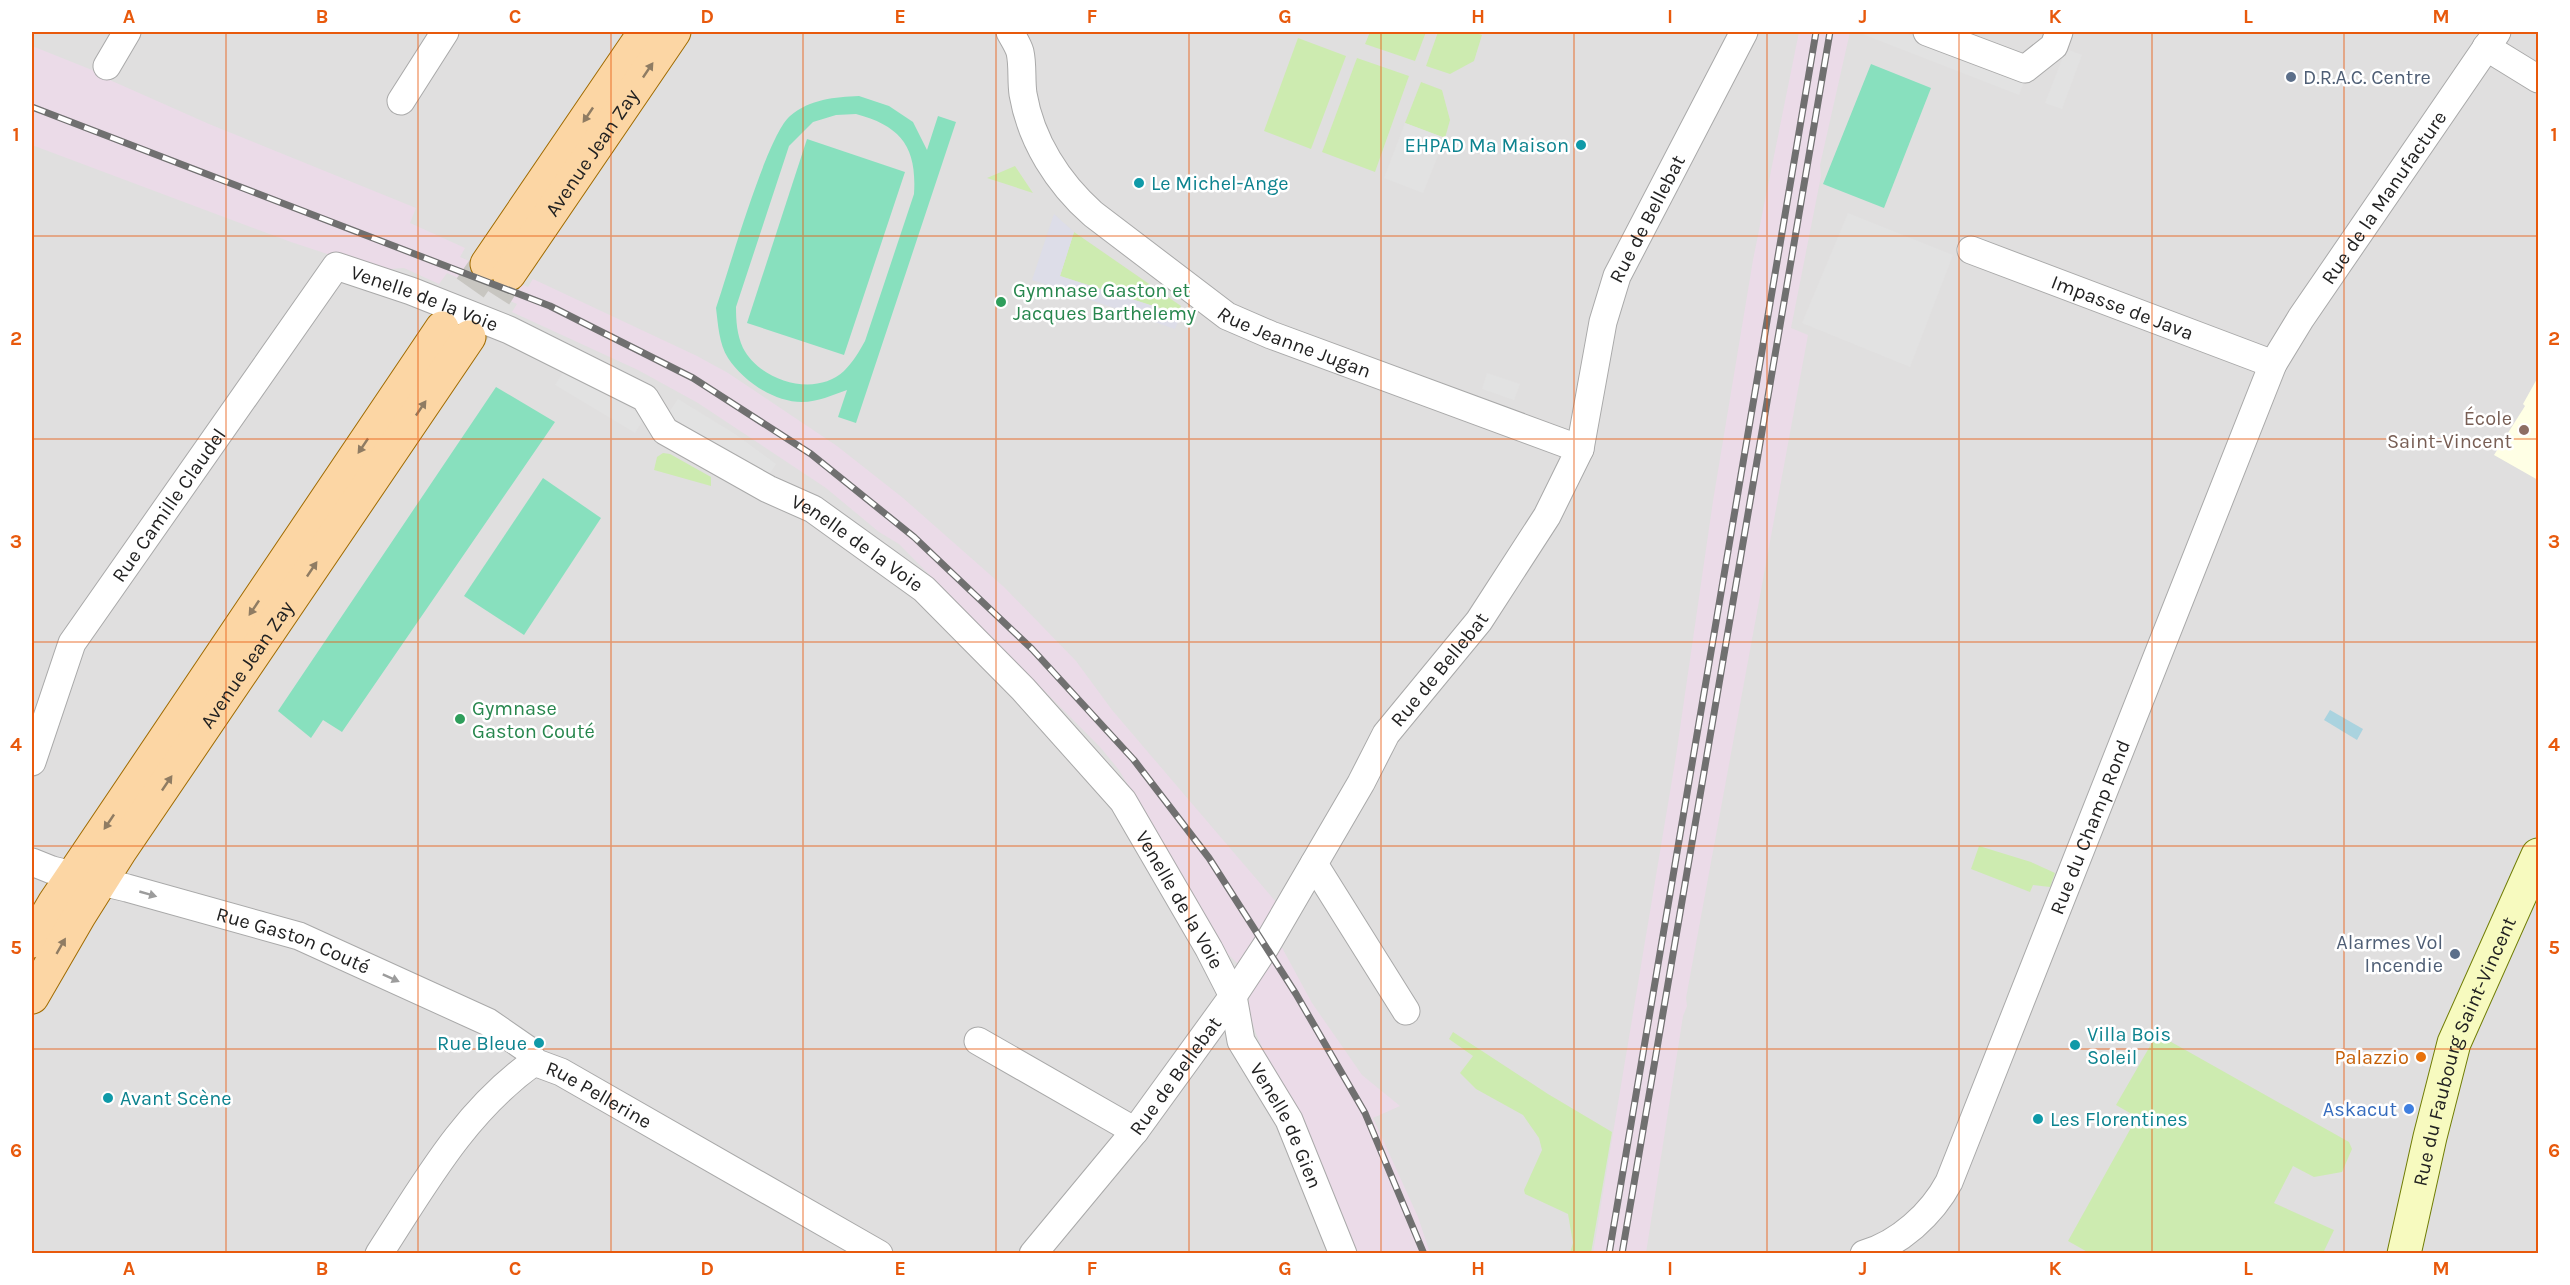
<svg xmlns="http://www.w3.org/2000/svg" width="2570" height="1285" viewBox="0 0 2570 1285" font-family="Karla,sans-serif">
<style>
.residential{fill:#e0dfdf}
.industrial{fill:#ebdbe8}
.education{fill:#ffffe5}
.grass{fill:#cdebb0}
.pitch{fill:#88e0be;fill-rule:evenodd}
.parking{fill:#e2e2e2}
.plaza{fill:#dddde8}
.water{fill:#aad3df}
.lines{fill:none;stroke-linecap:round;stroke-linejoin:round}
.primary-tunnel{stroke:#c8c6c1;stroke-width:33;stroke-dasharray:33 16;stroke-linecap:butt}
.minor-casing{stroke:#a9a9a9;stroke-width:29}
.secondary-casing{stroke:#707d05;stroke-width:35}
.primary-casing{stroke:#a06b00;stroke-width:35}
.minor{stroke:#fff;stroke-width:27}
.secondary{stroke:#f7fabf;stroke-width:33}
.primary{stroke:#fcd6a4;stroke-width:33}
.rail-casing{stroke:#707070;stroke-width:7}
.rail{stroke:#fff;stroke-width:4.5;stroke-dasharray:14;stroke-linecap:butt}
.oneway{fill:#8f7c63}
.oneway2{fill:#9c9c9c}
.grid{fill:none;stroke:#e8590c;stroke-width:1.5;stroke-opacity:0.55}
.service-dot{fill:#5c6f8a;stroke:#fff;stroke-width:2}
.culture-dot{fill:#0f9aa8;stroke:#fff;stroke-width:2}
.leisure-dot{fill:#2e9e5b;stroke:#fff;stroke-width:2}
.education-dot{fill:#8d6e63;stroke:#fff;stroke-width:2}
.food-dot{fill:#e8710a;stroke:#fff;stroke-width:2}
.shop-dot{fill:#3f7fe0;stroke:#fff;stroke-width:2}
.labels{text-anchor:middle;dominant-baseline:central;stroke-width:5;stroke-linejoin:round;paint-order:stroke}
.service-label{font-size:20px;fill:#4e5e75;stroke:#fff;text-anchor:start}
.culture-label{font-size:20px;fill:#0d838f;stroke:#fff;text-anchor:start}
.street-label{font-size:20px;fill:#222;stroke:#fff}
.leisure-label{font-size:20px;fill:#27864d;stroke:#fff;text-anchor:start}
.education-label{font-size:20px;fill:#785e54;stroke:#fff;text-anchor:end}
.food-label{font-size:20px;fill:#c56008;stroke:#fff;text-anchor:end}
.shop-label{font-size:20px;fill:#366cbe;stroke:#fff;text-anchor:end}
.neatline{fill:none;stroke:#e8590c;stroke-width:2}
.grid-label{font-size:20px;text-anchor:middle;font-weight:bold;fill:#e8590c}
</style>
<rect width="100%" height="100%" fill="#f2efe9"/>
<!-- residential -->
<rect class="residential" x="32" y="32" width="2506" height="1221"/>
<!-- industrial -->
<g class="industrial">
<path d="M1799 32H1850L1820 165 1821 176 1791 328 1808 335 1686 998 1687 1006 1683 1016 1646 1253H1593L1676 756 1713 501 1753 260Z"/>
<path d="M32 46 92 70 112 81 209 124 416 208 410 223 465 248 460 257 528 287 533 279 697 356 728 373 837 446 903 498 1004 587 1076 661 1112 710 1276 902 1280 944 1312 1003 1362 1075 1400 1106 1373 1118 1418 1217 1430 1253H1348L1255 1031 1248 1008 1251 987 1241 967 1228 954 1119 770 1100 747 899 544 879 532 826 488 698 403 638 370 512 312 517 304 447 273 439 284 404 268 376 270 291 242 32 145Z"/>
</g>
<!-- education -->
<path class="education" d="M2538 377V480L2494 455 2525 406 2523 404Z"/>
<!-- grass -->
<g class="grass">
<path d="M1370 32H1426L1415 61 1365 44Z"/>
<path d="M1438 32H1472L1482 35 1474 61 1450 74 1426 66Z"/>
<path d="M1298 38 1346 56 1311 149 1264 131Z"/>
<path d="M1357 58 1409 76 1375 172 1322 152Z"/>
<path d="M1421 82 1442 90 1450 120 1445 138 1405 123Z"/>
<path d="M1015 166 1033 193 987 178Z"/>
<path d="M1074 232 1181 306 1178 314 1060 276Z"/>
<path d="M663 453 670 454 711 477V486L654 470 657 457Z"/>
<path d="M1979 846 2031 862 2055 873 2050 887 2033 885 2030 892 1971 869Z"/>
<path d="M1453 1032 1548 1094 1612 1132 1591 1253H1570L1573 1243 1568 1214 1525 1194 1524 1190 1542 1150 1539 1138 1523 1115 1476 1089 1460 1073 1473 1056 1449 1039Z"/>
<path d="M2157 1034 2349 1142 2352 1149 2342 1172 2314 1177 2293 1166 2274 1203 2334 1230 2324 1251 2328 1253 2091 1254 2068 1241 2137 1117 2116 1105Z"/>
</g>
<!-- pitch -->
<g class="pitch">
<path d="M1871 64 1931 88 1884 208 1823 184Z"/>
<path d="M859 96 889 106 913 122 927 150 938 116 956 122 856 423 838 417 847 390C832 395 818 402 802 402 774 402 743 381 728 358 719 344 718 324 716 308 728 273 767 135 790 116 810 99 835 97 859 96ZM856 114C901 126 917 147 914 194L865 341C859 352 853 362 844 371 815 398 760 381 743 348 737 335 736 321 736 307L789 146 813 122 836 115Z"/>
<path d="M807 139 905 172 844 355 747 323Z"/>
<path d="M496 387 555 422 342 732 323 720 311 738 278 711Z"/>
<path d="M543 478 601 518 524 635 464 596Z"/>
</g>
<!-- parking -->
<g class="parking">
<path d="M1857 32H1902L2025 79 2019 95Z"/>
<path d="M2066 49 2082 55 2062 109 2045 103Z"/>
<path d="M1405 123 1445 138 1423 193 1384 178Z"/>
<path d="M1848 213 1953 255 1910 367 1802 323Z"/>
<path d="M565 369 645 417 635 433 555 385Z"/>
<path d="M1487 373 1520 384 1514 400 1482 389Z"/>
<path d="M678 399 735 434 776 464 766 479 668 414Z"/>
</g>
<!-- plaza -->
<path class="plaza" d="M1054 214 1074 232 1060 276 1178 314V322L1175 329 1032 280Z"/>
<!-- water -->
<path class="water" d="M2330 710 2363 729 2357 740 2324 720Z"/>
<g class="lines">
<!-- primary-tunnel -->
<g class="primary-tunnel">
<path d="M442 328 487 264"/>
<path d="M469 337 509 274"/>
</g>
<!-- minor casing -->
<g class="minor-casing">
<g id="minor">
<path id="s1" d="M1010 32C1013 38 1018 45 1020 52 1023 65 1021 80 1023 94 1031 141 1058 183 1093 214L1227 316 1271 335 1580 449"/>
<path d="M1927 32 2025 69 2054 46 2059 32"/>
<path d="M2486 47 2538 79"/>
<path d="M107 66 127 32"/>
<path d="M401 101 445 32"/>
<path id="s2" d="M1971 250 2273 364"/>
<path id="s3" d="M32 762 72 643 336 266 411 291 509 330 645 398 665 431 768 489 813 509 924 589 1023 689 1123 801 1209 949 1233 996 1241 1041 1289 1120 1343 1254"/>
<path id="s4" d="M32 862 52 870 127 888 299 936 488 1022 527 1049 534 1062"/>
<path d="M1314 864 1406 1011"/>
<path d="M978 1041 1135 1131"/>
<path id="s5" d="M379 1254C425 1183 464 1112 534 1062L561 1072 879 1254"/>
<path id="s6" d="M1033 1254 1135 1131 1233 996 1266 946 1361 783 1386 734 1479 621 1547 516 1580 449 1603 322 1617 276 1744 32"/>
<path id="s7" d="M1864 1254C1899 1244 1932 1214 1949 1182L2273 364 2301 318 2497 32"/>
</g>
</g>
<!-- secondary casing -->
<g class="secondary-casing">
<g id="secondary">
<path id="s8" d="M2404 1254 2430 1137 2454 1043 2538 855"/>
</g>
</g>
<!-- primary casing -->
<g class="primary-casing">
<g id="primary">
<path d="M487 264 645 32"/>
<path id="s9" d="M509 274 674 32"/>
<path d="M32 941 55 902 442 328"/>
<path id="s10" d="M32 997 79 916 120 851 469 337"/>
</g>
</g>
<!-- minor -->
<use href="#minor" class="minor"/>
<!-- secondary -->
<use href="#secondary" class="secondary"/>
<!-- primary -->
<use href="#primary" class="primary"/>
<!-- rail casing -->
<g class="rail-casing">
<g id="rail">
<path d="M32 107 550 306 693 378 811 454 914 537 1032 649 1134 760 1209 858 1296 994 1365 1113 1424 1254"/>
<path d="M1609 1254 1816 32"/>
<path d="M1622 1254 1830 32"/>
</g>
</g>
<!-- rail -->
<use href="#rail" class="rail"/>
</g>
<!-- one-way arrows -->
<defs><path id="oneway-solid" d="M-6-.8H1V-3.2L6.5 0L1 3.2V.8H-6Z" transform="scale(1.5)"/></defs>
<g class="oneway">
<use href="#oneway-solid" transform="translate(648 70) rotate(-56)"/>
<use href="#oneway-solid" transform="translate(588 115) rotate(124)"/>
<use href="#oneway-solid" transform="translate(421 408) rotate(-56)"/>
<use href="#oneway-solid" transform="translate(363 446) rotate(124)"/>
<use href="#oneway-solid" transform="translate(312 569) rotate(-56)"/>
<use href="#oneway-solid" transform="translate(254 608) rotate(124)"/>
<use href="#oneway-solid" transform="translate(167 783) rotate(-56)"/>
<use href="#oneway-solid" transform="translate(109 822) rotate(124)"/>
<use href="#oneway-solid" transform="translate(61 946) rotate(-60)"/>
</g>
<g class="oneway2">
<use href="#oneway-solid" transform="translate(148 894) rotate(16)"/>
<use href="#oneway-solid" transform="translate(391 978) rotate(24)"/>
</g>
<!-- grid -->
<path class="grid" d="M226 32V1254M418 32V1254M611 32V1254M803 32V1254M996 32V1254M1189 32V1254M1381 32V1254M1574 32V1254M1767 32V1254M1959 32V1254M2152 32V1254M2344 32V1254M32 236H2538M32 439H2538M32 642H2538M32 846H2538M32 1049H2538"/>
<!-- markers -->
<g class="service-dot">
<circle cx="2291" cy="77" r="6"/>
<circle cx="2455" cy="954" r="6"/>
</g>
<g class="culture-dot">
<circle cx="1581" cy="145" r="6"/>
<circle cx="1139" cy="183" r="6"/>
<circle cx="539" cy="1043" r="6"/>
<circle cx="2075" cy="1045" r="6"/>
<circle cx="108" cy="1098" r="6"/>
<circle cx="2038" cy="1119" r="6"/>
</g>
<g class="leisure-dot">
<circle cx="1001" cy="302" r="6"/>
<circle cx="460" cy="719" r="6"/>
</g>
<circle class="education-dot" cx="2524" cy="430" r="6"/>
<circle class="food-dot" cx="2421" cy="1057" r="6"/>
<circle class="shop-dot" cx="2409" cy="1109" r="6"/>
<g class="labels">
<!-- service labels -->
<g class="service-label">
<text x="2303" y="77">D.R.A.C. Centre</text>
<text x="2443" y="942" text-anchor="end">Alarmes Vol<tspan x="2443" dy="23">Incendie</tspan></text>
</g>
<!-- culture labels -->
<g class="culture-label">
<text x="1569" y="145" text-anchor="end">EHPAD Ma Maison</text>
<text x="1151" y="183">Le Michel-Ange</text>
<text x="2087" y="1034">Villa Bois<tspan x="2087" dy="23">Soleil</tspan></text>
<text x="527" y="1043" text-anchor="end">Rue Bleue</text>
<text x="120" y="1098">Avant Scène</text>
<text x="2050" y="1119">Les Florentines</text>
</g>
<!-- street labels -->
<g class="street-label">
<text stroke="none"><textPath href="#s9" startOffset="147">Avenue Jean Zay</textPath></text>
<text stroke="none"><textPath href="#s7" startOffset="1194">Rue de la Manufacture</textPath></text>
<text stroke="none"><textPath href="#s6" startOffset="1218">Rue de Bellebat</textPath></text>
<text stroke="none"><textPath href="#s3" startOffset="680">Venelle de la Voie</textPath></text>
<text stroke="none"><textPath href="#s2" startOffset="162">Impasse de Java</textPath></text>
<text stroke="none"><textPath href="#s1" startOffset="447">Rue Jeanne Jugan</textPath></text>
<text stroke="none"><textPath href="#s3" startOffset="294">Rue Camille Claudel</textPath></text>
<text stroke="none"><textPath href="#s3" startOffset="1184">Venelle de la Voie</textPath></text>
<text stroke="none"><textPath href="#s10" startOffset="396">Avenue Jean Zay</textPath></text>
<text stroke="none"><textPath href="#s6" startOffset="714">Rue de Bellebat</textPath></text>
<text stroke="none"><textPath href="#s7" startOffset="496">Rue du Champ Rond</textPath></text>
<text stroke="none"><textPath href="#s3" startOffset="1670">Venelle de la Voie</textPath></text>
<text stroke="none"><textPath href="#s4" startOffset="273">Rue Gaston Couté</textPath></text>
<text stroke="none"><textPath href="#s8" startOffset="212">Rue du Faubourg Saint-Vincent</textPath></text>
<text stroke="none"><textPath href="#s6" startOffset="228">Rue de Bellebat</textPath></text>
<text stroke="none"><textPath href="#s5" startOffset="321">Rue Pellerine</textPath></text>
<text stroke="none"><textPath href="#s3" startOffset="1922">Venelle de Gien</textPath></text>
</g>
<!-- leisure labels -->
<g class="leisure-label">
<text x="1013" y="290">Gymnase Gaston et<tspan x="1013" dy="23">Jacques Barthelemy</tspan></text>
<text x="472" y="708">Gymnase<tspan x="472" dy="23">Gaston Couté</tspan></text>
</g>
<!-- education labels -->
<g class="education-label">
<text x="2512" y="418">École<tspan x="2512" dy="23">Saint-Vincent</tspan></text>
</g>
<!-- food labels -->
<g class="food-label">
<text x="2409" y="1057">Palazzio</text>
</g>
<!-- shop labels -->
<g class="shop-label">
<text x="2397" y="1109">Askacut</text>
</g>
</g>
<!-- border -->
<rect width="2570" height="1285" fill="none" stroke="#ffffff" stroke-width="66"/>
<rect x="33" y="33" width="2504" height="1219" class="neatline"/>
<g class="grid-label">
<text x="129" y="23">A</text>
<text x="322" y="23">B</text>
<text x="515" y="23">C</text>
<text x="707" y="23">D</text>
<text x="900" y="23">E</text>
<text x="1092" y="23">F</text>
<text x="1285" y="23">G</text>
<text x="1478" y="23">H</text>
<text x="1670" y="23">I</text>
<text x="1863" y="23">J</text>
<text x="2055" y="23">K</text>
<text x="2248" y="23">L</text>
<text x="2441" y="23">M</text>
<text x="16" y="141">1</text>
<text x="2554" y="141">1</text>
<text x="16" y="345">2</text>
<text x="2554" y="345">2</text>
<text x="16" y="548">3</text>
<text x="2554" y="548">3</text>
<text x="16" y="751">4</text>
<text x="2554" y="751">4</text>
<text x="16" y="954">5</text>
<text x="2554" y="954">5</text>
<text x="16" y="1157">6</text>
<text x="2554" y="1157">6</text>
<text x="129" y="1275">A</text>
<text x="322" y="1275">B</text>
<text x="515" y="1275">C</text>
<text x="707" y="1275">D</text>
<text x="900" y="1275">E</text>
<text x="1092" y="1275">F</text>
<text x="1285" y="1275">G</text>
<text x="1478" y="1275">H</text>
<text x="1670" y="1275">I</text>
<text x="1863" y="1275">J</text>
<text x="2055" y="1275">K</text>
<text x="2248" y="1275">L</text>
<text x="2441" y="1275">M</text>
</g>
</svg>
